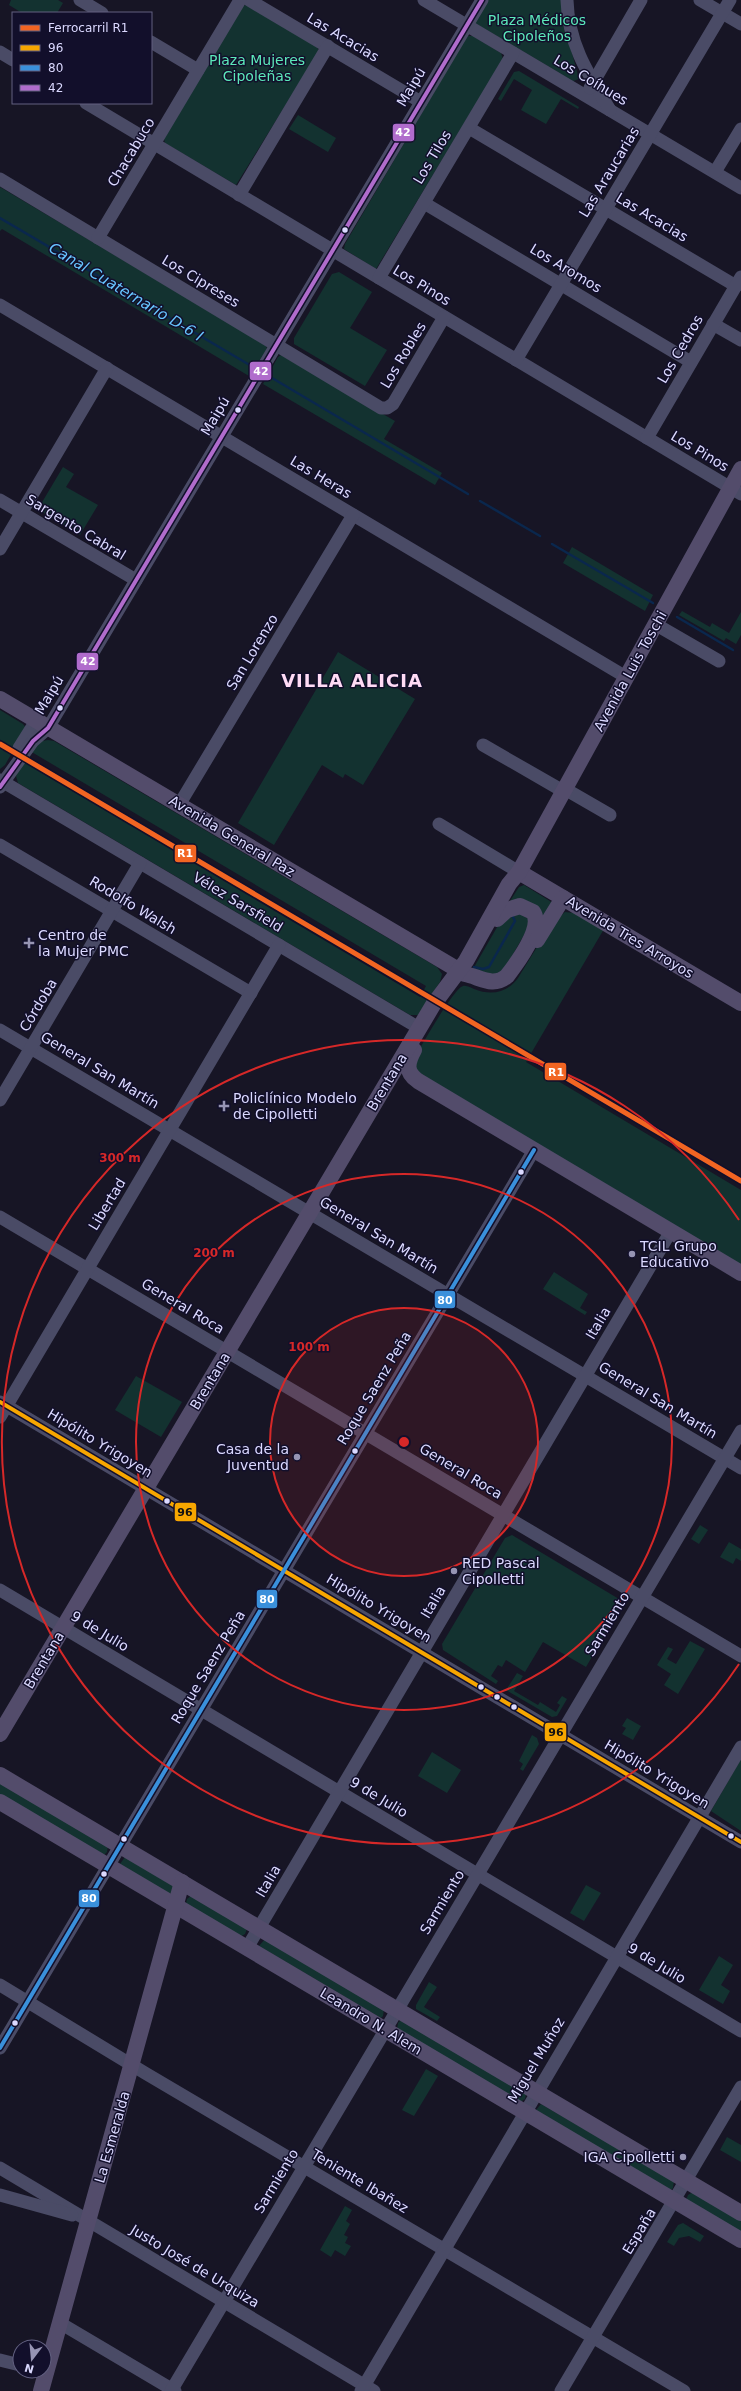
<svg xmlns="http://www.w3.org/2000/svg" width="741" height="2391" viewBox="0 0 741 2391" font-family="'DejaVu Sans',sans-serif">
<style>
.green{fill:#133230}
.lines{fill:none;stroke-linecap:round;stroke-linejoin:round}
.stream{stroke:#0a274d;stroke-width:2.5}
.minor{stroke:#4a4b66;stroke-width:13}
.major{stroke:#534c6b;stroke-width:16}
.bus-1-casing{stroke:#120f2b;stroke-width:7}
.bus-2-casing{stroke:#120f2b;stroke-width:7}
.bus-3-casing{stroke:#120f2b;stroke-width:7}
.bus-1{stroke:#f7a600;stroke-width:4}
.bus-2{stroke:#3a90db;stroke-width:4}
.bus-3{stroke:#b06ccc;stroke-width:4}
.rail-1-casing{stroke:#120f2b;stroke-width:8}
.rail-1{stroke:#f26522;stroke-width:5}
.ring{fill:none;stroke:#d62828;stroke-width:2}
.bus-dot{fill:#dbd9ff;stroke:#120f2b;stroke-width:1.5}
.poi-dot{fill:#9694b3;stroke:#120f2b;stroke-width:1.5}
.labels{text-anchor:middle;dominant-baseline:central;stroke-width:3;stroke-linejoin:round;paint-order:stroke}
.park-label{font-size:14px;fill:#5ce9ba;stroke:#120f2b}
.street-label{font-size:14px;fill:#dbd9ff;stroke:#120f2b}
.poi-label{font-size:14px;fill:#dbd9ff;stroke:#120f2b;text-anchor:start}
.water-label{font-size:15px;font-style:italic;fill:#67c5ff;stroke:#120f2b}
.district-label{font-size:18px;font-weight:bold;letter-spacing:1px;fill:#ffdbf5;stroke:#120f2b}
.centre{fill:#d62828;stroke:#120f2b;stroke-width:2}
.ring-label{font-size:12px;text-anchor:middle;font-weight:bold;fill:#d62828;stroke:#120f2b;stroke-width:3;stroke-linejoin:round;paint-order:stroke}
.line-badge{stroke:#120f2b;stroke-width:1.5}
.badge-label{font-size:11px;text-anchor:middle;font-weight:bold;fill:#fff}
.pale-badge-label{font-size:11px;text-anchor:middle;font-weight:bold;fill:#111}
</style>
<rect width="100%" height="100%" fill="#171525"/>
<!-- green -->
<g class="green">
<path d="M11 0H58L63 3 57 13H22L9 5Z"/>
<path d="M485 0H563L569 42 579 79 573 81 475 23Z"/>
<path d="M246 5 317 47 319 51 236 185 165 143 164 139 243 6Z"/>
<path d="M467 36H473L501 53 503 59 376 269 344 249 345 244Z"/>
<path d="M519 71 579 107 578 109 561 99 546 124 521 110 532 90 514 79 501 101 498 99 514 72Z"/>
<path d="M298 115 336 138 328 152 289 129Z"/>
<path d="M0 187 266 345 267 349 249 376 2 229 0 231Z"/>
<path d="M339 272 372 292 350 328 387 350 365 386 294 344V338L332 274Z"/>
<path d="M281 355 395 421 384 439 442 473 435 485 263 384 278 357Z"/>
<path d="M63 467 74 474 66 487 98 505 80 535 42 512 41 504Z"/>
<path d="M572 547 653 595 645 611 563 563Z"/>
<path d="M682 611 710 627 712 623 729 633 741 612V635L736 644 726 638 724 641 679 615Z"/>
<path d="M338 652 415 699 363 785 345 774 343 778 322 765 274 845 238 823Z"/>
<path d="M0 710 23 724 26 728 5 765 0 769Z"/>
<path d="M48 740 54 741 437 967 442 974 440 982 418 1015H410L18 783 16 776 23 762 420 997 426 986 30 751 42 741Z"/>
<path d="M524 885 553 903 541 926 510 901 519 887Z"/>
<path d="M515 911 532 921 500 977 473 969 500 922Z"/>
<path d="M565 912 574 913 604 929 526 1062 741 1190V1267L417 1074 412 1062C419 1050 453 989 463 986 467 985 471 988 474 989 491 996 507 993 518 978L551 924Z"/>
<path d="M554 1272 588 1294 580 1308 587 1312 585 1315 543 1289Z"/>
<path d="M136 1376 182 1402 161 1437 115 1410Z"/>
<path d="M700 1525 708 1530 699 1544 691 1539Z"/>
<path d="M512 1535 619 1599 620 1606 599 1644 595 1646 596 1650 586 1667 543 1642 525 1672 506 1660 502 1667 498 1665 491 1676 498 1681 496 1684 443 1650 442 1644 505 1538Z"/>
<path d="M729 1542 741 1549V1561L736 1558 733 1564 720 1557Z"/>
<path d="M690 1641 705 1649 678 1694 664 1685 671 1674 657 1665 668 1647 673 1649 667 1659 676 1664Z"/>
<path d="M517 1673 523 1676 514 1691 538 1705 540 1702 556 1712 560 1705 557 1703 562 1696 567 1699 557 1716 552 1717 506 1690Z"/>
<path d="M627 1718 641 1726 633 1740 622 1734 626 1728 622 1726Z"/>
<path d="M532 1735 537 1738 539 1744 523 1771 520 1769 523 1764 519 1761Z"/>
<path d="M432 1752 461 1770 447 1793 418 1776Z"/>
<path d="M741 1759V1831L711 1811Z"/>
<path d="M0 1780 108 1846 107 1852 104 1855 0 1797Z"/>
<path d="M125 1857 175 1887 170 1894 120 1864Z"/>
<path d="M586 1885 601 1893 584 1921 570 1913Z"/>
<path d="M192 1895 247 1929 245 1934 240 1937 186 1904 187 1899Z"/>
<path d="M265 1939 384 2009 383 2016 381 2018 259 1946Z"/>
<path d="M719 1956 733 1965 721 1985 730 1991 723 2004 699 1990Z"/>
<path d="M429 1982 437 1987 424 2007 440 2017 437 2021 416 2009V2005Z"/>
<path d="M401 2020 526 2094 525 2099 520 2102 397 2029 398 2023Z"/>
<path d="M426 2069 438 2076 414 2116 402 2110Z"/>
<path d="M541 2104 674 2181 673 2188 670 2191 536 2110Z"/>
<path d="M727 2137 741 2145V2162L720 2150Z"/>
<path d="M693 2192 741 2219V2236L686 2200 688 2195Z"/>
<path d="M345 2206 352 2210 346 2221 350 2224 344 2235 348 2237 345 2243 351 2246 345 2256 335 2250 331 2257 320 2250Z"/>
<path d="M683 2223 704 2236 700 2242 689 2236 679 2238 674 2246 667 2242 678 2225Z"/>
</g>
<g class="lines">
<!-- stream -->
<g class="stream">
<path d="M0 218 253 367"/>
<path d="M267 375 468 494"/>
<path d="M480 501 540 536"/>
<path d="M552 544 653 603"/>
<path d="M677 617 733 650"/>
<path d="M474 967 483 969 489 967 515 921 512 915"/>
</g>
<!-- minor -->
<g class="minor">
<path d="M80 0 102 13"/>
<path d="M249 0 421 102"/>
<path d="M424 0 741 188"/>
<path d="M567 0C568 43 588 74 610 110"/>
<path d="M700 0 741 24"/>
<path d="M151 42 198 70"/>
<path d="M0 52 13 60"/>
<path d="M590 88 641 0"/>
<path d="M86 103 741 494"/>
<path d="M469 128 736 286"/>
<path d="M715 172 741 129"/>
<path d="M0 179 381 408H387L393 404 444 317"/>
<path d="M239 195 328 46"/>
<path d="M424 203 691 362"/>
<path d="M98 238 240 0"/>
<path d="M379 278 513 53"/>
<path d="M0 305 626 677"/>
<path d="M713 324 741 340"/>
<path d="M516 360 730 0"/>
<path d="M647 438 741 277"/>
<path d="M0 500 136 580"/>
<path d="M0 549 107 368"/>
<path d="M655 624 719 661"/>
<path d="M483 745 563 791"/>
<path d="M19 748 36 721"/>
<path d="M0 780 419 1028"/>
<path d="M0 787 33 741 48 728 482 0"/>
<path d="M565 789 610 815"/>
<path d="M179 805 353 515"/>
<path d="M439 824 519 872"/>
<path d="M0 845 251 993"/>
<path d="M0 1030 741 1468"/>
<path d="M0 1100 140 863"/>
<path d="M0 1217 741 1656"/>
<path d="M0 1402 741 1842"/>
<path d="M0 1417 279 945"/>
<path d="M0 1590 741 2031"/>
<path d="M247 1948 671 1231"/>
<path d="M0 1985 145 2073 684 2391"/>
<path d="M0 2048 534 1150"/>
<path d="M0 2168 374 2391"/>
<path d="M0 2195 72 2215"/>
<path d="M60 2323 175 2391"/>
<path d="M0 2360 20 2365"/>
<path d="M171 2391 741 1431"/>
<path d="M361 2391 741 1747"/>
<path d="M561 2391 741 2087"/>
</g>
<!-- major -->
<g class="major">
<path d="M0 699 465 974C480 977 493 988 507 976 517 963 544 927 533 912L520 906 507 910 497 919"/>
<path d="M519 872 741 1003"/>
<path d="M537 940 563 898"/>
<path d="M414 1050C407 1063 405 1072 418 1081L741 1273"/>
<path d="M0 1734 433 1005 466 961 509 884 519 872 741 469"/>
<path d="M0 1775 741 2213"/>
<path d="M0 1802 741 2240"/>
<path d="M41 2391 182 1882"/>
</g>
<!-- bus-1 casing -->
<g class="bus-1-casing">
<path id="bus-1" d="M0 1402 741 1842"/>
</g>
<!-- bus-2 casing -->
<g class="bus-2-casing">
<path id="bus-2" d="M0 2048 534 1150"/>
</g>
<!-- bus-3 casing -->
<g class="bus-3-casing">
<path id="bus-3" d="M0 787 33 741 48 728 482 0"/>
</g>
<!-- bus-1 -->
<use href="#bus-1" class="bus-1"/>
<!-- bus-2 -->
<use href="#bus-2" class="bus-2"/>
<!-- bus-3 -->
<use href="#bus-3" class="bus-3"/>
<!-- rail-1 casing -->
<g class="rail-1-casing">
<path id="rail-1" d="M0 744 741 1181"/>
</g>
<!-- rail-1 -->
<use href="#rail-1" class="rail-1"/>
</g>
<!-- distance rings -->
<circle cx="404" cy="1442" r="134" fill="#d62828" fill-opacity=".12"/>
<g class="ring">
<circle cx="404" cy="1442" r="134"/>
<circle cx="404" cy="1442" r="268"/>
<path d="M739 1664A402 402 0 1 1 739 1220"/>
</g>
<!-- markers -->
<g class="bus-dot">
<circle cx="345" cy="230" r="3.5"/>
<circle cx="238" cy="410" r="3.5"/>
<circle cx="60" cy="708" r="3.5"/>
<circle cx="521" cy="1172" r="3.5"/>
<circle cx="355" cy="1451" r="3.5"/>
<circle cx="167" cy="1501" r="3.5"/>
<circle cx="481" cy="1687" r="3.5"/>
<circle cx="497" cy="1697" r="3.5"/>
<circle cx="514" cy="1707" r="3.5"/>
<circle cx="731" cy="1836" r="3.5"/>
<circle cx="124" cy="1839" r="3.5"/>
<circle cx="104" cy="1874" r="3.5"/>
<circle cx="15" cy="2023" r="3.5"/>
</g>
<g class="poi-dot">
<path d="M27 937h4v4h4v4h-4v4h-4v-4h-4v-4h4z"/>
<path d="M222 1100h4v4h4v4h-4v4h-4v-4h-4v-4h4z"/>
<circle cx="632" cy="1254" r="4"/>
<circle cx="297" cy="1457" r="4"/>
<circle cx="454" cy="1571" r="4"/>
<circle cx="683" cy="2157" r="4"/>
</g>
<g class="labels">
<!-- park labels -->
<g class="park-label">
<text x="537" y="20">Plaza Médicos<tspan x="537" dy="16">Cipoleños</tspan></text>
<text x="257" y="60">Plaza Mujeres<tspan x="257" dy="16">Cipoleñas</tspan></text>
</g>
<!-- street labels -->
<g class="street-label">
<text transform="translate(343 37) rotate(31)">Las Acacias</text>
<text transform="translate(591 80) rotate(31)">Los Coíhues</text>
<text transform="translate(411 87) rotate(-59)">Maipú</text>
<text transform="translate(131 152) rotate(-59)">Chacabuco</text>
<text transform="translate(432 157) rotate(-59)">Los Tilos</text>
<text transform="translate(609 172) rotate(-59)">Las Araucarias</text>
<text transform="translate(652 217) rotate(31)">Las Acacias</text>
<text transform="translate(566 268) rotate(31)">Los Aromos</text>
<text transform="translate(201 281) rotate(31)">Los Cipreses</text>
<text transform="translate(422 285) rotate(31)">Los Pinos</text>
<text transform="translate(680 349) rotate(-60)">Los Cedros</text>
<text transform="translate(403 355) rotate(-59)">Los Robles</text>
<text transform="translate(215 416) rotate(-59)">Maipú</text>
<text transform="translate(700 451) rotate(31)">Los Pinos</text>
<text transform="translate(321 477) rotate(31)">Las Heras</text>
<text transform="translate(76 527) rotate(31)">Sargento Cabral</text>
<text transform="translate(252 652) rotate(-59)">San Lorenzo</text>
<text transform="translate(630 671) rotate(-61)">Avenida Luis Toschi</text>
<text transform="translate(49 695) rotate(-59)">Maipú</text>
<text transform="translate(232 836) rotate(31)">Avenida General Paz</text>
<text transform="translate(238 902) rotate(31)">Vélez Sarsfield</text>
<text transform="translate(133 905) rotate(31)">Rodolfo Walsh</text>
<text transform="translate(630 937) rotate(31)">Avenida Tres Arroyos</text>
<text transform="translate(38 1005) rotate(-59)">Córdoba</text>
<text transform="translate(100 1070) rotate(31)">General San Martín</text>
<text transform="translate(387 1082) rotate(-59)">Brentana</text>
<text transform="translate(107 1204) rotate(-59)">Libertad</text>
<text transform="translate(379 1235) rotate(31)">General San Martín</text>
<text transform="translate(183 1306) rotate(31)">General Roca</text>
<text transform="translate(598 1323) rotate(-59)">Italia</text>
<text transform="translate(210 1381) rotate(-59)">Brentana</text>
<text transform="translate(374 1388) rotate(-59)">Roque Saenz Peña</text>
<text transform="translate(658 1400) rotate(31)">General San Martín</text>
<text transform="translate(100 1443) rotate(31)">Hipólito Yrigoyen</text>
<text transform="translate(461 1471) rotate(31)">General Roca</text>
<text transform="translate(433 1602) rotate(-59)">Italia</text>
<text transform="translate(379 1608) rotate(31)">Hipólito Yrigoyen</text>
<text transform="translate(607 1624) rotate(-59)">Sarmiento</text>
<text transform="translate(100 1631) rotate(31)">9 de Julio</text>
<text transform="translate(44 1660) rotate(-59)">Brentana</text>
<text transform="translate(208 1667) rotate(-59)">Roque Saenz Peña</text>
<text transform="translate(657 1774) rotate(31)">Hipólito Yrigoyen</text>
<text transform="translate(379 1797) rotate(31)">9 de Julio</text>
<text transform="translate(268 1881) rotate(-59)">Italia</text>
<text transform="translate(442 1902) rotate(-59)">Sarmiento</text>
<text transform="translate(657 1963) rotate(31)">9 de Julio</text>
<text transform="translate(371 2021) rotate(31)">Leandro N. Alem</text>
<text transform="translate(536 2060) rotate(-59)">Miguel Muñoz</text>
<text transform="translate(112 2137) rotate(-74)">La Esmeralda</text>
<text transform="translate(276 2181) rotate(-59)">Sarmiento</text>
<text transform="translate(360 2181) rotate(31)">Teniente Ibañez</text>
<text transform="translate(639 2231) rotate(-59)">España</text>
<text transform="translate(195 2266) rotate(31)">Justo José de Urquiza</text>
</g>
<!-- poi labels -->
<g class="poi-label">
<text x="38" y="935">Centro de<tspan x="38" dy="16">la Mujer PMC</tspan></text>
<text x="233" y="1098">Policlínico Modelo<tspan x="233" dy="16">de Cipolletti</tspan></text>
<text x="640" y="1246">TCIL Grupo<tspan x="640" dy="16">Educativo</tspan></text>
<text x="289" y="1449" text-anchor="end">Casa de la<tspan x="289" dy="16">Juventud</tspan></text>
<text x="462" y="1563">RED Pascal<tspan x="462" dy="16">Cipolletti</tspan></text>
<text x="675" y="2157" text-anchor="end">IGA Cipolletti</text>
</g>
<!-- water labels -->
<g class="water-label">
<text transform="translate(126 292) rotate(31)">Canal Cuaternario D-6 I</text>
</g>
<!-- district labels -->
<g class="district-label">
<text x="352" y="680">VILLA ALICIA</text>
</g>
</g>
<circle cx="404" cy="1442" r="6" class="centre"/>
<g class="ring-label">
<text x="120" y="1162">300 m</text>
<text x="214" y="1257">200 m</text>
<text x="309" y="1351">100 m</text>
</g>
<g class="line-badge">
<rect x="392" y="123" width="23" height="19" rx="4" fill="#b06ccc"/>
<rect x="249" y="361" width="23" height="20" rx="4" fill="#b06ccc"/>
<rect x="76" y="652" width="23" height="19" rx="4" fill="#b06ccc"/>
<rect x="174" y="844" width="23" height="19" rx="4" fill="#f26522"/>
<rect x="544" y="1062" width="23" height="19" rx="4" fill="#f26522"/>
<rect x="434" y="1290" width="22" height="19" rx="4" fill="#3a90db"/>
<rect x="174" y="1502" width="23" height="20" rx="4" fill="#f7a600"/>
<rect x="256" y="1589" width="22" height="20" rx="4" fill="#3a90db"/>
<rect x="544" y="1722" width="23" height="20" rx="4" fill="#f7a600"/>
<rect x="78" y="1889" width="22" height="19" rx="4" fill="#3a90db"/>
</g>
<g class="badge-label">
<text x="403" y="136">42</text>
<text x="261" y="375">42</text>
<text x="88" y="665">42</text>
<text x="185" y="857">R1</text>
<text x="556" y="1076">R1</text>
<text x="445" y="1304">80</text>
<text x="267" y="1603">80</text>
<text x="89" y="1902">80</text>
</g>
<g class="pale-badge-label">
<text x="185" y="1516">96</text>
<text x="556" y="1736">96</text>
</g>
<!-- legend -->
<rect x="12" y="12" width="140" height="92" fill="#120f2b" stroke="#626080"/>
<rect x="20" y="25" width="20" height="6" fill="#f26522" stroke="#626080"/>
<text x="48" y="32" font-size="12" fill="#dbd9ff">Ferrocarril R1</text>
<rect x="20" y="45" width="20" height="6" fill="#f7a600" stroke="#626080"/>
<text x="48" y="52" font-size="12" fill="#dbd9ff">96</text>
<rect x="20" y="65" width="20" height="6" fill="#3a90db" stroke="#626080"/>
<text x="48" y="72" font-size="12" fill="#dbd9ff">80</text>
<rect x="20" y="85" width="20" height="6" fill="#b06ccc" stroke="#626080"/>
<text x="48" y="92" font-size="12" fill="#dbd9ff">42</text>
<!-- north arrow -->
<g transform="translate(32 2359) rotate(196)"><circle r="19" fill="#120f2b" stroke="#626080"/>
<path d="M0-3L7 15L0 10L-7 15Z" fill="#9694b3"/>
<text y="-6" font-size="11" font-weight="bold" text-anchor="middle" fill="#dbd9ff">N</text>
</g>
</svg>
